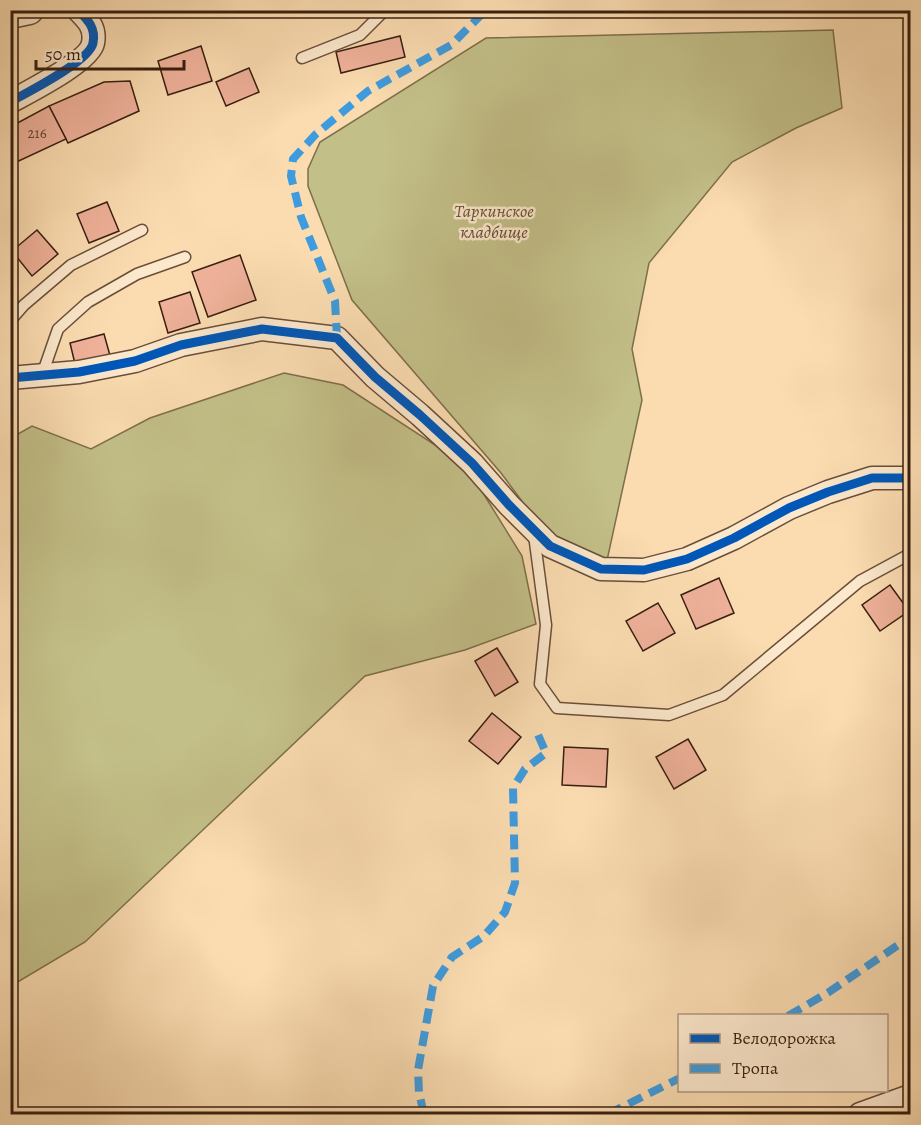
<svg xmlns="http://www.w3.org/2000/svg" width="921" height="1125" viewBox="0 0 921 1125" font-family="Alegreya,serif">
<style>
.green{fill:#c3bf88;stroke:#7e6f4c;stroke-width:1.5}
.building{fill:#efb19a;stroke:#391f10;stroke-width:1.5}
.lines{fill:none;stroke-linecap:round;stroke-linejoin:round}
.service-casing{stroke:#6a4e38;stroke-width:13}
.minor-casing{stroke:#6a4e38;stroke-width:25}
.tertiary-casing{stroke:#6a4e38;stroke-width:31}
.service{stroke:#fce8cc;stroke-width:10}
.minor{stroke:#fce8cc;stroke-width:22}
.tertiary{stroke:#fce8cc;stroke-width:28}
.quiet{stroke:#3e9bde;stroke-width:8;stroke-dasharray:15 8;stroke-linecap:butt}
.cycleway-casing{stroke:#fce8cc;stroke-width:13}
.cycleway{stroke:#0057b8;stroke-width:9}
.labels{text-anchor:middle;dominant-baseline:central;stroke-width:5;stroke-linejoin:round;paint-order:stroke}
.number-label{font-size:15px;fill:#664432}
.park-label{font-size:18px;font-style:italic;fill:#624f34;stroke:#fce8cc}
</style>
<rect width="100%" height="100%" fill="#fbdcb1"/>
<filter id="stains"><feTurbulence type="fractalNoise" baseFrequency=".00333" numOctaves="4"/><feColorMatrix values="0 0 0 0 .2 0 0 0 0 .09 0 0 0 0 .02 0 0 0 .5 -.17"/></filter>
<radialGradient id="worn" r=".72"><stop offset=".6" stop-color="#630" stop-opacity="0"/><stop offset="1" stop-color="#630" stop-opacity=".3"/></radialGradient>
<!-- green -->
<g class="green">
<path d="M833 30 842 108 796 128 732 162 649 263 632 349 642 400 606 565 551 540 501 473 352 300 308 186V169L320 142 486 38Z"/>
<path d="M284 373 343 385 446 452 475 480 522 556 536 624 465 650 365 676 85 942 11 986V438L32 426 91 449 150 418Z"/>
</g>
<!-- building -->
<g class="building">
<path d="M400 36 405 57 341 73 336 52Z"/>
<path d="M201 46 212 81 168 95 158 61Z"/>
<path d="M249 68 259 92 226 106 216 82Z"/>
<path d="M130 81 139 111 68 143 49 106 104 82Z"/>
<path d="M49 106 66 139 10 165V127Z"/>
<path d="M107 202 119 231 89 243 77 214Z"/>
<path d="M37 230 58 254 32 276 12 251Z"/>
<path d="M240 255 256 300 208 317 192 272Z"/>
<path d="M190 292 200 323 168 333 159 302Z"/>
<path d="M104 334 111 359 76 368 70 343Z"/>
<path d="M719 578 734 613 696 629 681 595Z"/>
<path d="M890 585 909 611 880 631 862 605Z"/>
<path d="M658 603 675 633 643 651 626 621Z"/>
<path d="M497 648 518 682 495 696 475 661Z"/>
<path d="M492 713 521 737 498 764 469 741Z"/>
<path d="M688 739 706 770 674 789 656 757Z"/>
<path d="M564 747 608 749 606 787 562 785Z"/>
</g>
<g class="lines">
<!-- service casing -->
<g class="service-casing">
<g id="service">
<path d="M302 58 360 35 385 10"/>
<path d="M10 321 24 305 71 265 142 230"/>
<path d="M42 375 58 329 88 302 137 274 185 257"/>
<path d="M534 535 546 625 540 684 557 708 669 715 723 695 860 581 910 554"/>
</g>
</g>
<!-- minor casing -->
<g class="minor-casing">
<g id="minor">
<path d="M10 102C28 92 90 61 93 43 96 28 88 20 78 10"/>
<path d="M10 378 79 372 135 361 181 345 262 329 337 338 375 377 420 415 472 463 509 505 550 546 601 569 644 570 687 559 734 538 789 508 828 492 872 478H910"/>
<path d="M860 1114 910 1096"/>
</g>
</g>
<!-- tertiary casing -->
<g class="tertiary-casing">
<path id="tertiary" d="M10 14 29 10"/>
</g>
<!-- service -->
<use href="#service" class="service"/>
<!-- minor -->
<use href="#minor" class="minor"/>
<!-- tertiary -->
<use href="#tertiary" class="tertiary"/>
<!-- quiet -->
<g class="quiet">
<path d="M337 338 335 301 301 217 291 176 293 159 316 134 368 91 451 45 486 10"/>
<path d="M788 1016 829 992 910 937"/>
<path d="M424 1114 419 1093 418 1070 433 986 452 957 484 936 505 912 515 883 513 788 525 769 546 753 536 730"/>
<path d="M608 1114 680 1078"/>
</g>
<!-- cycleway casing -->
<g class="cycleway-casing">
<g id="cycleway">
<path d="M10 102C28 92 90 61 93 43 96 28 88 20 78 10"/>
<path d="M10 378 79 372 135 361 181 345 262 329 337 338 375 377 420 415 472 463 509 505 550 546 601 569 644 570 687 559 734 538 789 508 828 492 872 478H910"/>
</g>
</g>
<!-- cycleway -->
<use href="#cycleway" class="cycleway"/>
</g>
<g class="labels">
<!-- number labels -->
<g class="number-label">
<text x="37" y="133">216</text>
</g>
<!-- park labels -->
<g class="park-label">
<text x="494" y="211">Таркинское<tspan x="494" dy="21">кладбище</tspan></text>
</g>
</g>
<!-- margin -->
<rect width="921" height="1125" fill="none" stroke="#fbdcb1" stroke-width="36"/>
<rect x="12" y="12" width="897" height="1101" fill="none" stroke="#391f10" stroke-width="3"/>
<rect x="18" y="18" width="885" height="1089" fill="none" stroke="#391f10" stroke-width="1.5"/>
<!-- legend -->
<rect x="678" y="1014" width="210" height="78" fill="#fce8cc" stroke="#ae9881" stroke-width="1.5"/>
<rect x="690" y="1034" width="30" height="9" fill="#0057b8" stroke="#ae9881" stroke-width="1.5"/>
<text x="732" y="1044" font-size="18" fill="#391f10">Велодорожка</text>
<rect x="690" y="1064" width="30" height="9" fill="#3e9bde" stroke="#ae9881" stroke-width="1.5"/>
<text x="732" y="1074" font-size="18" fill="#391f10">Тропа</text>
<!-- scale -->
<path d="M36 60v9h148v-9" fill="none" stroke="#391f10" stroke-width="3"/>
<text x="45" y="60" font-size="18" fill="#391f10" stroke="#fce8cc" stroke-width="4.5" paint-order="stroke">50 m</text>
<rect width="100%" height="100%" filter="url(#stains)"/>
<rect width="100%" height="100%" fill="url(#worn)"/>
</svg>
